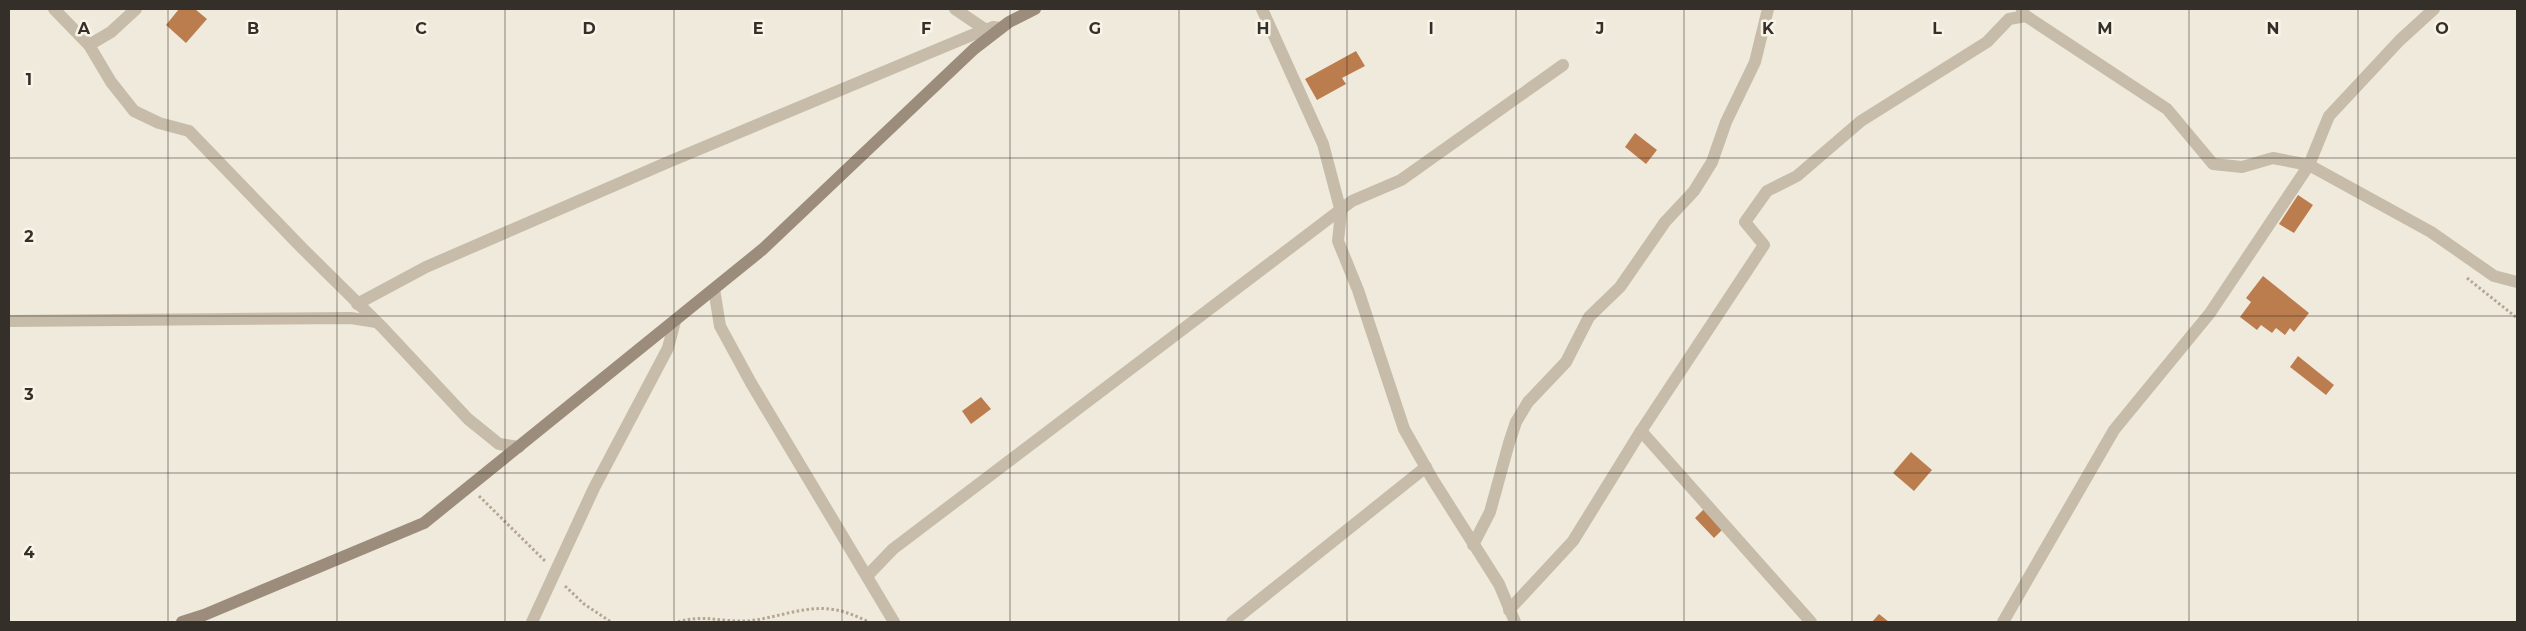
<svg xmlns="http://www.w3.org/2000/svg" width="2526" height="631" viewBox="0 0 2526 631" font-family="Montserrat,sans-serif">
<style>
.building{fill:#bc7d4e}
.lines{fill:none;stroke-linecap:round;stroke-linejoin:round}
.path{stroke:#b3a794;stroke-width:3;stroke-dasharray:2.5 2.5;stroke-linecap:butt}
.street{stroke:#c7bca9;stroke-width:12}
.secondary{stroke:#9b8c7b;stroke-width:12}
.grid{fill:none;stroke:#352f29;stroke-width:1;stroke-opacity:0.55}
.grid-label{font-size:16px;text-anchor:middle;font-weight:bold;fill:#352f29;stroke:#f8f4e8;stroke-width:5;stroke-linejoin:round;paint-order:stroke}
</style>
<rect width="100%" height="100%" fill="#f0eadc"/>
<!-- building -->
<g class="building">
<path d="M179 9H195L207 19 186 43 166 25Z"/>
<path d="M1356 51 1365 66 1342 78 1346 84 1317 100 1305 79Z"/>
<path d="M1635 133 1657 150 1646 164 1625 147Z"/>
<path d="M2298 195 2313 205 2294 233 2279 224Z"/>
<path d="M2263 276 2309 313 2294 332 2290 328 2285 335 2276 328 2272 333 2261 325 2257 330 2240 317 2251 302 2246 298Z"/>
<path d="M2298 356 2334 385 2326 395 2290 367Z"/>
<path d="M981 397 991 409 971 424 962 411Z"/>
<path d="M1911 452 1932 470 1914 491 1893 473Z"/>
<path d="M1704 509 1723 529 1714 538 1695 518Z"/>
<path d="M1879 614 1889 622H1872Z"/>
</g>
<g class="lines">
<!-- path -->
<g class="path">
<path d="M2467 278 2517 318"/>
<path d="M479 496 546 562"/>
<path d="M565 586 584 604 611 622"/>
<path d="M678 622C704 614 720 622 746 621 774 619 802 606 829 609 843 610 856 616 869 622"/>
</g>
<!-- street -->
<g class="street">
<path d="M54 9 89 45 111 82 134 111 159 123 189 131 302 248 383 328 468 419 499 444 519 447"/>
<path d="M955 9 986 30"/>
<path d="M1262 9 1323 144 1341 212 1338 241 1358 290 1404 429 1433 480 1499 584 1515 622"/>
<path d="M2022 11 2026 16 2167 109 2213 164 2242 167 2273 158 2309 165 2431 232 2494 276 2517 282"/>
<path d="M89 45 111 32 136 9"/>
<path d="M714 289 720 326 751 383 894 622"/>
<path d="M357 304 426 267 666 163 972 35 993 27 1001 28"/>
<path d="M9 321 351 318 376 322"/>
<path d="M1641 431 1811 622"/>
<path d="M1473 545 1490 512 1509 443 1516 422 1528 402 1566 362 1589 317 1620 287 1665 222 1694 191 1712 162 1726 122 1755 62 1768 9"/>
<path d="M867 576 893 549 1352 201 1401 180 1563 65"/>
<path d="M1509 610 1573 541 1641 431 1764 245 1745 222 1767 191 1797 176 1861 121 1987 42 2009 19 2026 16"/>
<path d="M532 622 594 488 668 348 675 321"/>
<path d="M1232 622 1426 467"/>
<path d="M2003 622 2114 430 2210 313 2309 165 2329 116 2400 40 2434 9"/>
</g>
<!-- secondary -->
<path class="secondary" d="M182 622 204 615 424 523 763 249 974 49 1009 22 1035 9"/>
</g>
<!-- grid -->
<path class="grid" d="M168 9V622M337 9V622M505 9V622M674 9V622M842 9V622M1010 9V622M1179 9V622M1347 9V622M1516 9V622M1684 9V622M1852 9V622M2021 9V622M2189 9V622M2358 9V622M9 158H2517M9 316H2517M9 473H2517"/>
<g class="grid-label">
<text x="84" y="34">A</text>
<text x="253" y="34">B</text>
<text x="421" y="34">C</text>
<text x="589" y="34">D</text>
<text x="758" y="34">E</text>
<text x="926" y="34">F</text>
<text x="1095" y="34">G</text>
<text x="1263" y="34">H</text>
<text x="1431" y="34">I</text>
<text x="1600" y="34">J</text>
<text x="1768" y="34">K</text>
<text x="1937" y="34">L</text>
<text x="2105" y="34">M</text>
<text x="2273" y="34">N</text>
<text x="2442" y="34">O</text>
<text x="29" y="85">1</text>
<text x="29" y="242">2</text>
<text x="29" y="400">3</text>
<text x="29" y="558">4</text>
</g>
<!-- border -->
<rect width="2526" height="631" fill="none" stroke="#352f29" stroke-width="20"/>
</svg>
